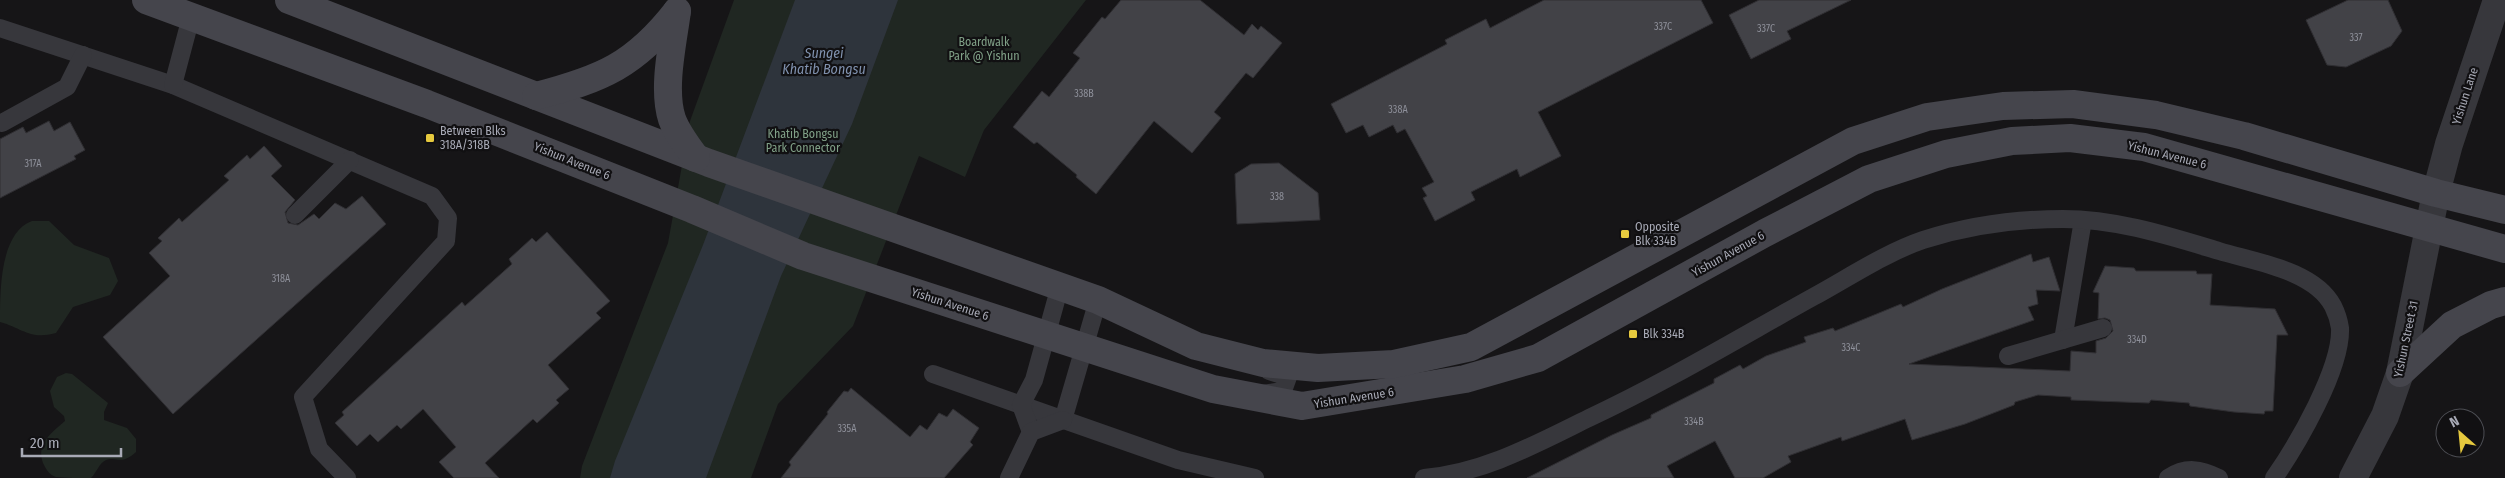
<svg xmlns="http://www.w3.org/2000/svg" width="2505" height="478" viewBox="0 0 2505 478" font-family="'Fira Sans Condensed',sans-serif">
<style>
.green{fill:#202722}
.water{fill:#2e343c}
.building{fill:#424247;stroke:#302f33}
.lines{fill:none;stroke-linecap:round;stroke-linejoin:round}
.service{stroke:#37373c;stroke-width:18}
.minor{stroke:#37373c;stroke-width:28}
.secondary{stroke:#45454c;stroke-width:28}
.poi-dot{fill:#e6c93e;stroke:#111012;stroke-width:2}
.labels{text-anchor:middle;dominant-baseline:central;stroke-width:4.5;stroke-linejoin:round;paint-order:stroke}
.number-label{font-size:10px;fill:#8e909a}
.park-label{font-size:12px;fill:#80a087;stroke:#111012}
.street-label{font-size:12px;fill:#a8aab6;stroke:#111012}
.poi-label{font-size:12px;fill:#a8aab6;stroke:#111012;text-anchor:start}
.water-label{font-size:14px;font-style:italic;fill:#8192af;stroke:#111012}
</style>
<rect width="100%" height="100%" fill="#161517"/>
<!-- green -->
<g class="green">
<path d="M734 0H1086L984 130 965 177 919 156 853 326 778 404 751 478H580L582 466 668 243 690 121Z"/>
<path d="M32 221H49L74 245 109 258 118 281 110 295 73 307 56 333C30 340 24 329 0 322 0 289 0 233 32 221Z"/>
<path d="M66 373 72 374 108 403 104 412V420L127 428 136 439V452C120 466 119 456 106 460 99 463 97 472 91 478 81 478 65 478 56 477 49 475 46 469 43 463 36 444 51 433 65 421L64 416 54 407 50 391 57 377Z"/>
</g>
<!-- water -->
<path class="water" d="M795 0H898L852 124 781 276 706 478H610L615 461 703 245Z"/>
<!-- building -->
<g class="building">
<path d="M1121 0H1200L1244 35 1252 24 1258 30 1261 26 1282 43 1253 78 1246 73 1214 112 1221 118 1192 153 1154 121 1096 194 1076 177 1077 175 1037 142 1034 144 1013 127 1042 91 1049 97 1080 58 1073 53 1102 17 1105 19Z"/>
<path d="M1544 0H1701L1713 23 1538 112 1561 156 1520 177 1517 169 1471 192 1475 200 1435 221 1423 198 1427 196 1422 188 1434 182 1405 129 1397 133 1393 125 1369 137 1363 125 1346 133 1331 104 1447 44 1445 40 1486 19 1490 28Z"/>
<path d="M1759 0H1851L1787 31 1791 39 1751 59 1729 15Z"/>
<path d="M2348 0H2388L2402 31 2391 46 2346 67 2327 65 2306 20Z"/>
<path d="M49 121 54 131 70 122 85 150 74 156 76 159 0 198V139L23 127 26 133Z"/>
<path d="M264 146 282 166 271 176 295 200 285 212 288 223 298 225 314 214 319 219 335 203 346 209 362 196 386 224 173 414 103 337 170 276 149 253 162 241 158 238 179 218 182 222 229 180 224 176 247 155 250 159Z"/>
<path d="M1279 163 1318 193 1320 220 1237 224 1235 174 1251 164Z"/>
<path d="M547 232 610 301 596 313 601 318 548 365 569 389 556 400 559 403 537 423 533 419 485 463 499 478H454L439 462 456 447 423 409 401 429 397 425 378 442 370 434 357 446 335 423 344 415 342 412 462 302 465 306 512 264 509 259 532 238 536 242Z"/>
<path d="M2031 254 2033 262 2049 257 2060 291 2036 290 2038 304 2028 307 2034 320 1909 364 2070 371 2071 351 2096 353V341L2106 338 2113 331 2110 320 2105 318 2098 319 2099 293 2093 292 2105 266 2134 268 2136 271H2196L2197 274H2212L2210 305 2275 309 2288 335H2277L2273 411H2265L2264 414 2234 412 2190 406 2189 403 2151 400 2149 403 2071 400V397L2038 395 2015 402 2014 405 1965 424 1912 440 1905 419 1842 441 1841 437 1788 456 1791 462 1763 478H1735L1715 441 1667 466 1674 478H1527L1612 435 1651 418V415L1714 383V379L1740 365 1743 369 1766 356 1806 342 1804 337 1833 328 1835 331 1901 304 1903 307 1942 289Z"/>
<path d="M851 388 910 437 920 425 927 430 939 413 947 417 953 409 979 428 970 442 973 445 944 478H781L791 465 789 462 828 414 827 412 844 391 848 392Z"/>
</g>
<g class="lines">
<!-- service -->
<g class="service">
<path d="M0 28 173 85 432 196 448 218 446 241 303 397 319 449 347 478"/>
<path d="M173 85 191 17"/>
<path d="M2 123 67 87 83 55"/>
<path d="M295 215 350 160"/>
<path d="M2063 340 2083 220"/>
<path d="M2008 356 2103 328"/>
<path d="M933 374 1178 460 1255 478"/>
<path d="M1262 394 1283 391 1288 377 1269 371"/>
<path d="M1063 420 1098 300"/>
<path d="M1031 432 1021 405 1034 380 1060 286"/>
<path d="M1009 478 1031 432 1063 420"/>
<path d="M1424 478C1484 473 1536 444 1589 418 1666 382 1739 338 1813 297 1848 278 1885 253 1923 240 1967 226 2018 219 2063 219 2117 219 2169 236 2219 251 2255 262 2314 270 2333 306 2336 312 2339 321 2340 328 2342 368 2297 445 2274 478"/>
<path d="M2168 478C2186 466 2201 469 2219 478"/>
</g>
<!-- minor -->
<path class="minor" d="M2353 478 2385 416 2400 373 2436 193 2449 144 2497 0"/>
<!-- secondary -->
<g class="secondary">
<path d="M146 0 427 104 692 209 803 256 1213 389 1302 406 1465 379 1538 358 1765 233 1869 179 1946 154 2012 141 2070 138 2144 147 2505 249"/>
<path d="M289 0 709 163 1098 300 1196 346 1263 363 1318 368 1394 364 1471 347 1853 141 1927 117 2003 106 2073 104 2156 115 2244 136 2436 193 2505 210"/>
<path d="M677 11C673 42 662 89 672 119 677 133 687 146 696 158"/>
<path d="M536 96C602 79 635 65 677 11"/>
<path d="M2400 373 2452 325 2491 305 2505 301"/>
</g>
</g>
<!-- markers -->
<g class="poi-dot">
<rect x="425" y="133" width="10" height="10" rx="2.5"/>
<rect x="1620" y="229" width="10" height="10" rx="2.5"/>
<rect x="1628" y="329" width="10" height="10" rx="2.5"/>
</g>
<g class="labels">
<!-- number labels -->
<g class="number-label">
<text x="1663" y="27">337C</text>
<text x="1766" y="29">337C</text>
<text x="2356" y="38">337</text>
<text x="1084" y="94">338B</text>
<text x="1398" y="110">338A</text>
<text x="33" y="164">317A</text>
<text x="1277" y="197">338</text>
<text x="281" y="279">318A</text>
<text x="2137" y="340">334D</text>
<text x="1851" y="348">334C</text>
<text x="1694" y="422">334B</text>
<text x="847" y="429">335A</text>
</g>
<!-- park labels -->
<g class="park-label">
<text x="984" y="42">Boardwalk<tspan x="984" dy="14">Park @ Yishun</tspan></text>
<text x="803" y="134">Khatib Bongsu<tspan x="803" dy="14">Park Connector</tspan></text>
</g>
<!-- street labels -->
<g class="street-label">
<text transform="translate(2465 96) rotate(-72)">Yishun Lane</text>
<text transform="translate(2167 155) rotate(14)">Yishun Avenue 6</text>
<text transform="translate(572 161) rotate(22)">Yishun Avenue 6</text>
<text transform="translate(1728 254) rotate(-29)">Yishun Avenue 6</text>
<text transform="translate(950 304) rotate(18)">Yishun Avenue 6</text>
<text transform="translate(2406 339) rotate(-78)">Yishun Street 31</text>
<text transform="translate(1354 398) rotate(-9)">Yishun Avenue 6</text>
</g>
<!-- poi labels -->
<g class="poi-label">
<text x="440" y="131">Between Blks<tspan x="440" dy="14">318A/318B</tspan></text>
<text x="1635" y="227">Opposite<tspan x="1635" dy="14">Blk 334B</tspan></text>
<text x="1643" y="334">Blk 334B</text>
</g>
<!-- water labels -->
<g class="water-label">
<text x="824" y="53">Sungei<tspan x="824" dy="16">Khatib Bongsu</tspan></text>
</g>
</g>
<!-- north arrow -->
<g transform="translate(2460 433) rotate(333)"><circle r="24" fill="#111012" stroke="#4d4e54"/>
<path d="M0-4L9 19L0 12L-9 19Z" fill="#e6c93e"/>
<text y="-8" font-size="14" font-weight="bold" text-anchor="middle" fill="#a8aab6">N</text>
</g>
<!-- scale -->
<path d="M22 448v8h99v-8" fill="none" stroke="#a8aab6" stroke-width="2.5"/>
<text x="30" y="448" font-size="15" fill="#a8aab6" stroke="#111012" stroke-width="4" paint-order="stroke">20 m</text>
</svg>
